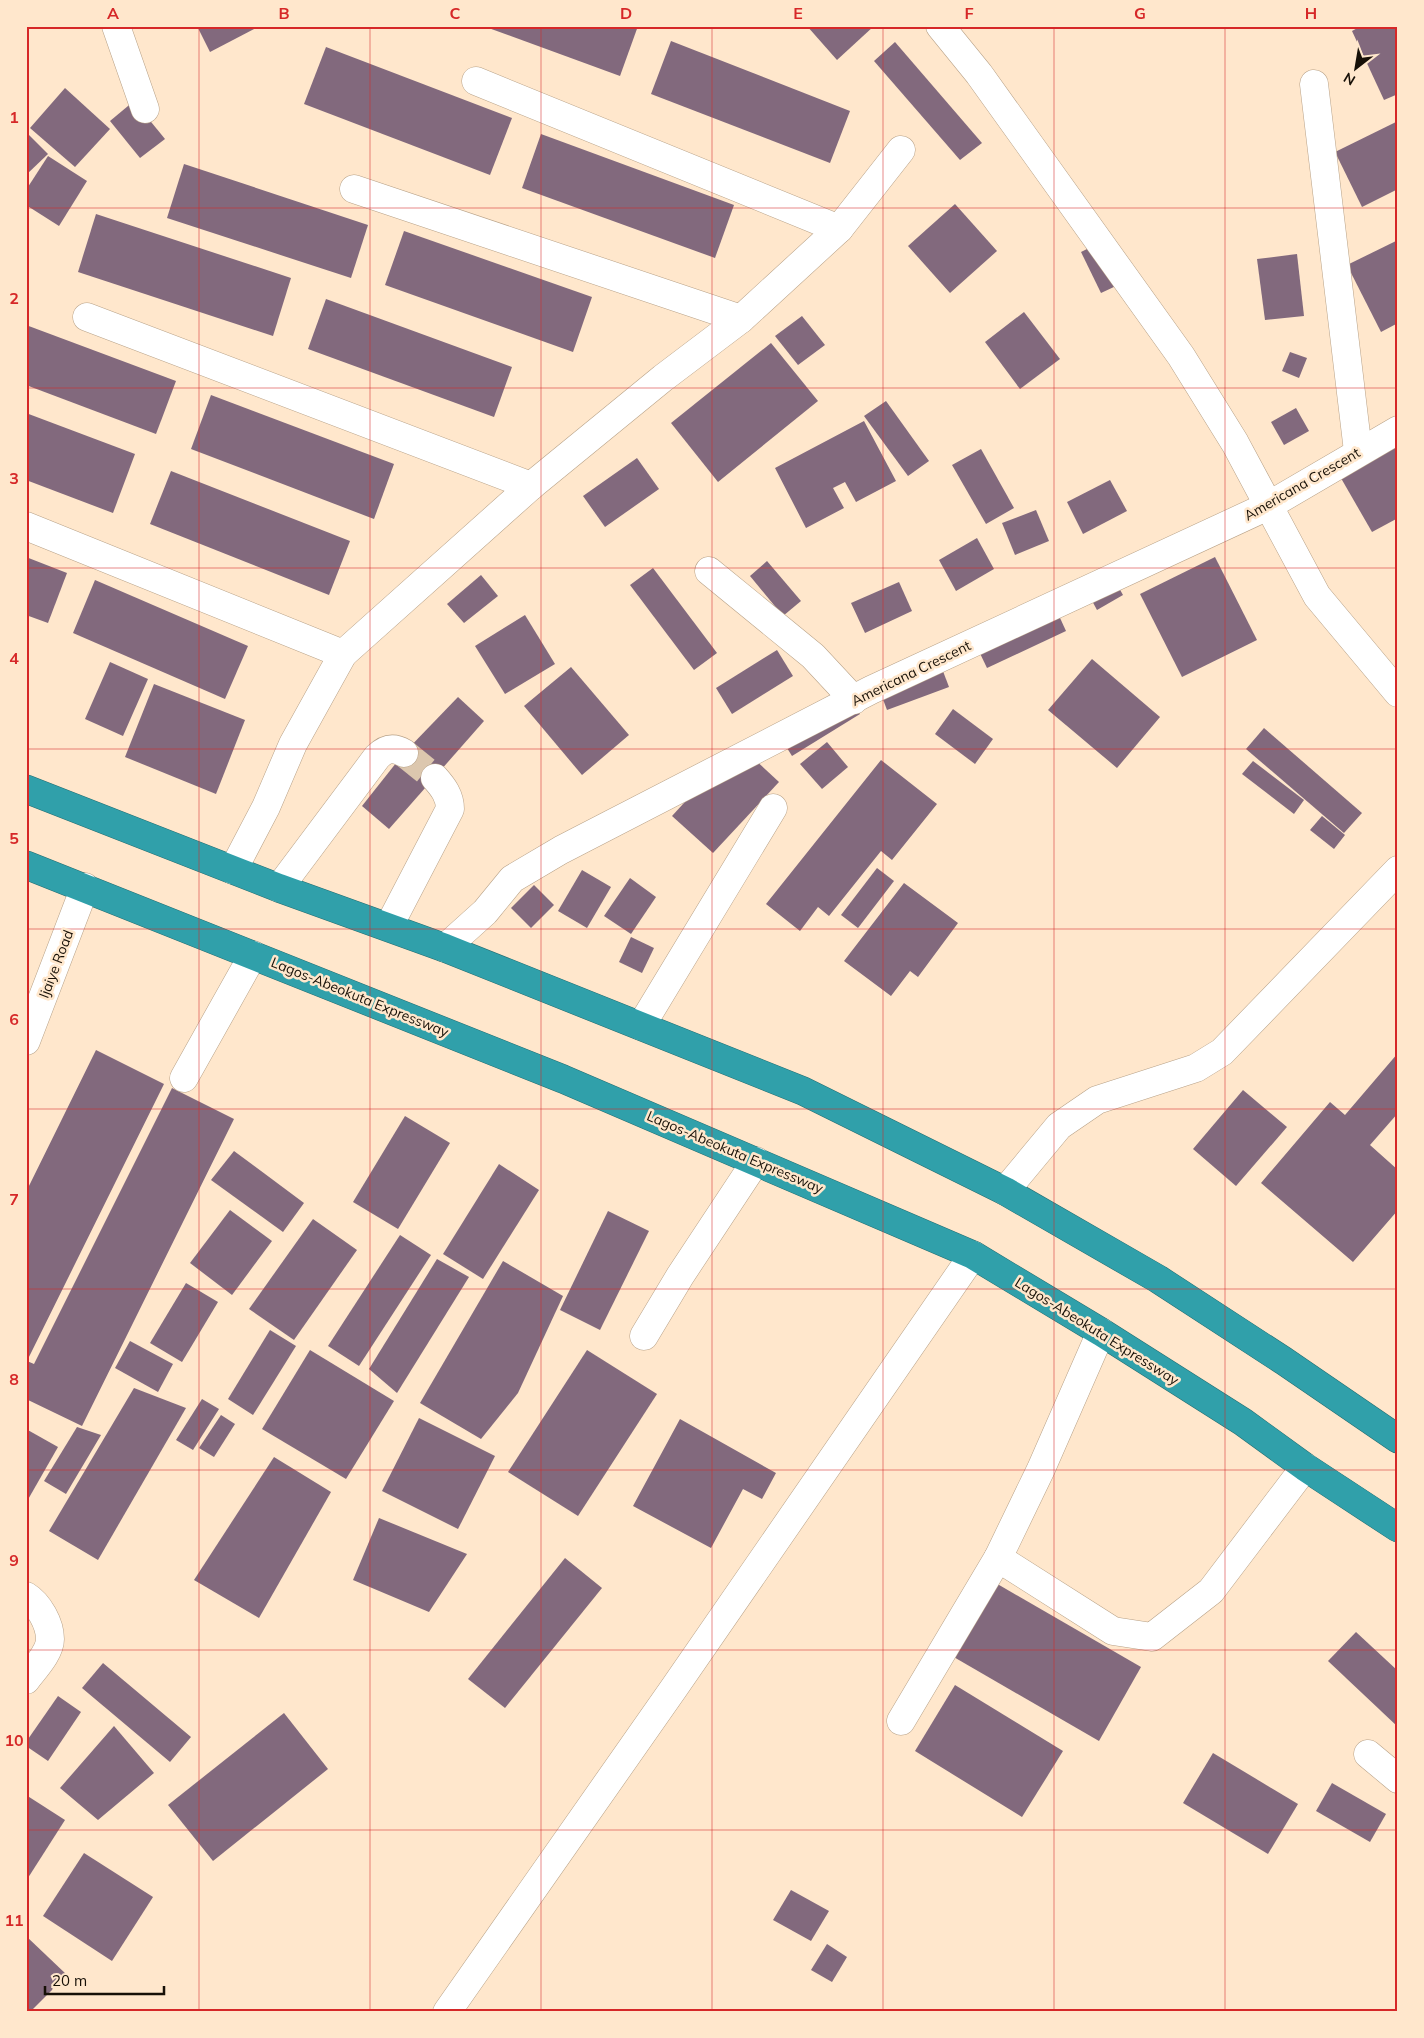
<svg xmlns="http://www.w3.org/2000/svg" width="1424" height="2038" viewBox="0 0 1424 2038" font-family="Mulish,sans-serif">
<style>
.building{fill:#82697d}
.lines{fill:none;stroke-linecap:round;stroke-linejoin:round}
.minor-tunnel{stroke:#dcc7ae;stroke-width:28;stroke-dasharray:28 14;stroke-linecap:butt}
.minor-casing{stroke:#b8a288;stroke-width:29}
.highway-casing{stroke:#276e71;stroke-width:29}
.minor{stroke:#fff;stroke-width:28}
.highway{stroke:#30a0aa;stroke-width:28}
.grid{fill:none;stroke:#d62828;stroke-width:1;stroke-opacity:0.55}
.labels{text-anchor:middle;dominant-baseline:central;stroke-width:5;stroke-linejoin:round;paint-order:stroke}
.street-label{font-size:14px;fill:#171007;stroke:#ffe7cc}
.neatline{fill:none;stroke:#d62828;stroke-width:2}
.grid-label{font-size:16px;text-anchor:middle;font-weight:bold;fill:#d62828}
</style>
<rect width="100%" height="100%" fill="#ffe7cc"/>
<!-- building -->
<g class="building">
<path d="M197 26H260L210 52Z"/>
<path d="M483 26H638L620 76Z"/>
<path d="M807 26H874L837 60Z"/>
<path d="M1361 26H1398V94L1384 100 1352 31Z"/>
<path d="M671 41 850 111 830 163 651 94Z"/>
<path d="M895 42 982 143 960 160 874 61Z"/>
<path d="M326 47 512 118 490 175 304 104Z"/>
<path d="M65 88 110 129 75 167 30 128Z"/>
<path d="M134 101 165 139 140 158 110 121Z"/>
<path d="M1398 121V189L1362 207 1335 152Z"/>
<path d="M26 132 48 154 26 175Z"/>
<path d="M541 134 734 205 715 258 522 188Z"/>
<path d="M48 156 87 181 59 226 26 205V190Z"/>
<path d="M184 164 368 225 351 278 167 218Z"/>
<path d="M955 204 997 251 950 293 908 246Z"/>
<path d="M96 214 291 278 273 336 78 272Z"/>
<path d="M404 231 592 297 573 352 385 285Z"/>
<path d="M1398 240V323L1381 332 1347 265Z"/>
<path d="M1095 245 1116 286 1101 293 1081 252Z"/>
<path d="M1297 254 1304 316 1265 320 1257 259Z"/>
<path d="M326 299 512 367 494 417 308 349Z"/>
<path d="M1024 312 1060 359 1020 389 985 342Z"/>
<path d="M802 316 825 345 798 365 775 336Z"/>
<path d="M26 325 176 381 156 434 26 385Z"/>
<path d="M771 343 818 401 718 482 671 423Z"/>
<path d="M1290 352 1307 358 1299 378 1282 371Z"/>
<path d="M211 395 394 464 374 519 191 449Z"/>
<path d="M886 401 929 461 908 476 864 416Z"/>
<path d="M1296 408 1309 431 1284 445 1271 422Z"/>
<path d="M26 413 135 454 113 513 26 480Z"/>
<path d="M864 421 896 481 856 502 845 482 833 488 844 508 806 528 775 468Z"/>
<path d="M1398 429V518L1372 532 1334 466Z"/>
<path d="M981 449 1014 508 986 524 952 465Z"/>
<path d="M637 458 659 489 605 527 583 496Z"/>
<path d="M171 471 350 541 329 595 150 524Z"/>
<path d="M1110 480 1127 511 1083 534 1067 502Z"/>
<path d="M1036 510 1049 541 1015 555 1002 523Z"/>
<path d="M977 538 994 569 956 591 939 560Z"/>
<path d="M26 557 67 573 48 623 26 615Z"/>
<path d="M1215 557 1257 640 1182 677 1140 594Z"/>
<path d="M767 561 801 601 783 616 750 576Z"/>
<path d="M653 568 717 653 694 670 630 585Z"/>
<path d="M1110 572 1123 595 1097 610 1084 586Z"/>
<path d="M481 575 498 596 464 623 447 604Z"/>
<path d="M95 580 248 646 225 699 73 633Z"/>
<path d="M899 582 912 611 865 633 851 603Z"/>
<path d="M1055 607 1066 631 987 668 976 645Z"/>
<path d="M525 615 555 664 505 694 475 646Z"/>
<path d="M777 650 793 676 732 714 716 688Z"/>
<path d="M938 658 949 687 887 710 876 681Z"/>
<path d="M1092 659 1160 717 1117 768 1048 710Z"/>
<path d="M110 662 148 679 123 736 85 719Z"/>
<path d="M571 667 629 735 582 775 524 706Z"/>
<path d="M154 684 245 720 216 794 125 757Z"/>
<path d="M843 687 860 714 792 756 775 729Z"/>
<path d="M458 697 484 721 389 829 362 806 404 753Z"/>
<path d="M953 709 993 739 975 764 935 734Z"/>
<path d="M1264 728 1362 813 1344 833 1246 749Z"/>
<path d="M827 742 848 767 822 789 800 764Z"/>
<path d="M738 744 779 782 713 853 672 816Z"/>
<path d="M881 760 937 804 892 860 881 851 829 916 818 907 800 931 766 904Z"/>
<path d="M1253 761 1304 800 1294 814 1242 774Z"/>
<path d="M1322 816 1345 835 1334 849 1310 830Z"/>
<path d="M877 868 894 881 858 928 841 915Z"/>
<path d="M582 870 611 887 587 928 558 911Z"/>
<path d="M630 878 656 897 631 934 604 916Z"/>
<path d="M904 883 958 923 918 977 910 971 891 996 844 961Z"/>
<path d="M534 885 554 905 531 928 511 908Z"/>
<path d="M631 937 654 948 642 973 619 962Z"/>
<path d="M96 1050 164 1084 27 1361 34 1364 172 1088 234 1119 82 1426 26 1399V1192Z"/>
<path d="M1398 1053V1113L1370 1145 1398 1170V1210L1353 1262 1261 1183 1330 1102 1345 1115Z"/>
<path d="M1243 1090 1287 1127 1236 1186 1193 1149Z"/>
<path d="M405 1116 450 1143 398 1229 353 1202Z"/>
<path d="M234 1151 304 1203 283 1232 211 1180Z"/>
<path d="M499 1164 539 1190 483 1279 443 1254Z"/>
<path d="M230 1210 272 1241 232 1295 190 1263Z"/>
<path d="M608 1211 649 1231 600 1330 560 1310Z"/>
<path d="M313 1219 357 1250 294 1340 249 1309Z"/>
<path d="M400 1235 431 1255 359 1366 328 1346Z"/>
<path d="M437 1259 469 1277 397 1393 369 1369Z"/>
<path d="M503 1261 563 1296 518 1393 481 1439 420 1403Z"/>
<path d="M186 1283 218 1302 182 1362 150 1343Z"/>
<path d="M270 1330 296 1346 253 1415 228 1399Z"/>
<path d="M130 1341 173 1364 158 1392 115 1368Z"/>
<path d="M310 1350 394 1401 346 1479 262 1429Z"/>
<path d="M587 1350 657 1394 578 1516 508 1472Z"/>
<path d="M134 1388 186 1408 98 1560 49 1531Z"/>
<path d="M202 1399 219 1409 193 1450 176 1440Z"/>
<path d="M221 1415 235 1424 214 1457 199 1448Z"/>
<path d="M419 1418 495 1456 458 1529 382 1491Z"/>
<path d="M680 1419 776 1473 762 1499 743 1489 711 1548 633 1506Z"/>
<path d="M77 1427 101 1435 66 1494 44 1481Z"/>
<path d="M26 1429 58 1447 26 1503Z"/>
<path d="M274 1457 331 1492 259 1618 194 1580Z"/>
<path d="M379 1518 467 1554 429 1612 353 1580Z"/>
<path d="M565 1558 602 1588 505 1708 468 1679Z"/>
<path d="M994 1582 1141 1667 1099 1741 952 1656Z"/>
<path d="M1356 1632 1398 1671V1727L1328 1661Z"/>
<path d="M103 1663 191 1737 170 1762 82 1688Z"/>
<path d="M955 1685 1063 1751 1022 1817 915 1751Z"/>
<path d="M58 1696 81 1712 48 1761 26 1746V1742Z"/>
<path d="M284 1713 328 1769 213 1861 168 1805Z"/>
<path d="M114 1726 154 1773 98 1820 60 1788Z"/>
<path d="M1213 1753 1298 1804 1268 1854 1183 1803Z"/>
<path d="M1332 1783 1386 1814 1370 1842 1316 1811Z"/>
<path d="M26 1795 65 1820 26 1881Z"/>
<path d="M84 1853 153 1897 112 1961 43 1916Z"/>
<path d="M791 1890 829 1911 811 1941 773 1920Z"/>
<path d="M26 1936 67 1975 30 2012H26Z"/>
<path d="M827 1944 847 1957 832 1982 811 1970Z"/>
</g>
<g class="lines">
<!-- minor-tunnel -->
<path class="minor-tunnel" d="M404 753 435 778"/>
<!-- minor casing -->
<g class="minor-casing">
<g id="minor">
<path d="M116 26 145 109"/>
<path d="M940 26 979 74 1181 356 1235 443 1317 596 1398 693"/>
<path d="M476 81 839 229"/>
<path d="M1314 84 1358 451"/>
<path d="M354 189 741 319"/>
<path d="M87 317 531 486"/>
<path d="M26 526 343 654"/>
<path d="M709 571 813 656 854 700"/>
<path d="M233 870 266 807 293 744 343 654 531 486 663 378 741 319 839 229 901 150"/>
<path d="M279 888 377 757C386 748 394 747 404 753"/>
<path d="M389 926 450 809C450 796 443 787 435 778"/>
<path d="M445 948 485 912 512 879 561 850 871 690 1268 506 1398 430"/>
<path d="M641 1026 773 808"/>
<path d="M26 1041 85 887"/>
<path d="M184 1078 253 955"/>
<path d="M1005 1191 1059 1126 1097 1100 1196 1068 1222 1052 1398 870"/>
<path d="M1101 1332 1041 1469 998 1558 1113 1631 1152 1637 1211 1591 1305 1467"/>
<path d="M644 1336 680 1276 756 1161"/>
<path d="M26 1596C39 1604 50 1624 50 1639 50 1653 34 1669 26 1680"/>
<path d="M901 1721 998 1558"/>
<path d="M1368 1754 1398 1779"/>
<path d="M447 2012 674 1688 973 1255"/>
</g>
</g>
<!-- highway casing -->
<g class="highway-casing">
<g id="highway">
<path d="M26 789 279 888 445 948 803 1091 1005 1191 1158 1279 1284 1361 1398 1439"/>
<path d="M26 865 563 1079 973 1255 1101 1332 1243 1422 1305 1467 1398 1528"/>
</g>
</g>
<!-- minor -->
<use href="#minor" class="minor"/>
<!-- highway -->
<use href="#highway" class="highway"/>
</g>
<!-- grid -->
<path class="grid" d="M199 26V2012M370 26V2012M541 26V2012M712 26V2012M883 26V2012M1054 26V2012M1225 26V2012M26 208H1398M26 388H1398M26 568H1398M26 749H1398M26 929H1398M26 1109H1398M26 1289H1398M26 1470H1398M26 1650H1398M26 1830H1398"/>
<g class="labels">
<!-- street labels -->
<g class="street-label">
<text transform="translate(1302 484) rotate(-30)">Americana Crescent</text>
<text transform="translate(911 673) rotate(-26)">Americana Crescent</text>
<text transform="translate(56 964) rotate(-69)">Ijaiye Road</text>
<text transform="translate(360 997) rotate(22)">Lagos-Abeokuta Expressway</text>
<text transform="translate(735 1152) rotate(23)">Lagos-Abeokuta Expressway</text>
<text transform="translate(1097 1331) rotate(32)">Lagos-Abeokuta Expressway</text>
</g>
</g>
<!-- border -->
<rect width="1424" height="2038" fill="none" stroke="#ffe7cc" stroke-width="55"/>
<!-- north arrow -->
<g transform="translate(1356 68) rotate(211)" stroke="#ffe7cc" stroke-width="4" paint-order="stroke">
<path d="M0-4L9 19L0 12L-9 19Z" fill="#171007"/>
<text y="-8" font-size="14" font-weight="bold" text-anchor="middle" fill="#171007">N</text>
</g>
<!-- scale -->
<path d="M45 1986v8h119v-8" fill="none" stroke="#171007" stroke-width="2.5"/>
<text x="52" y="1986" font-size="15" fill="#171007" stroke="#ffe7cc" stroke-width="4" paint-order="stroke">20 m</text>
<rect x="28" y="28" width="1368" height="1982" class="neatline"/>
<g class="grid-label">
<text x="113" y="19">A</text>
<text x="284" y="19">B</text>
<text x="455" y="19">C</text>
<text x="626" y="19">D</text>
<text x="798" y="19">E</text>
<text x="969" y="19">F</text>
<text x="1140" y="19">G</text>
<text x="1311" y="19">H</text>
<text x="14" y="123">1</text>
<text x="14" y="304">2</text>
<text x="14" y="484">3</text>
<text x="14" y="664">4</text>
<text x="14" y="844">5</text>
<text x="14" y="1025">6</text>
<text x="14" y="1205">7</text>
<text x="14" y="1385">8</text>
<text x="14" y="1566">9</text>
<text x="14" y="1746">10</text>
<text x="14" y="1926">11</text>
</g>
</svg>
